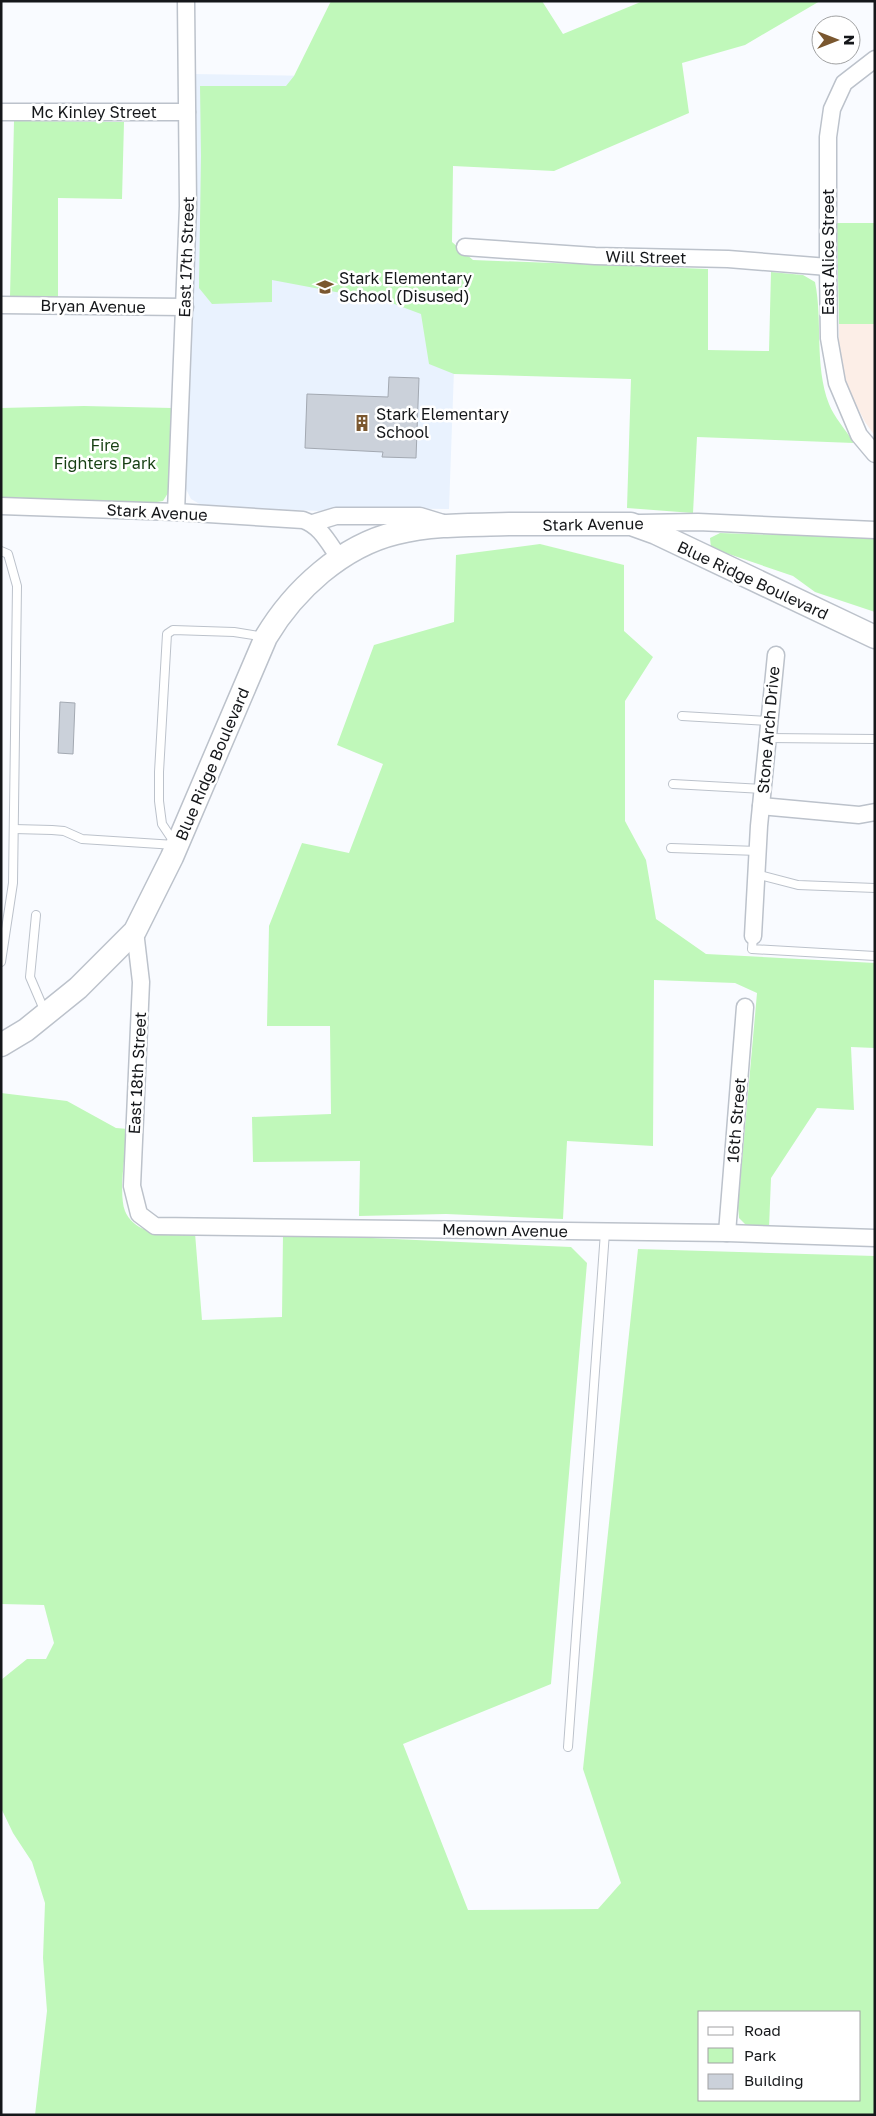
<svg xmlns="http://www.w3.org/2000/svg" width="876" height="2116" viewBox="0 0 876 2116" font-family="'Golos Text',sans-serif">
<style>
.commercial{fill:#fceee7}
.built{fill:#e9f2fe}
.green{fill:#c0f8ba;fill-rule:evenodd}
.building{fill:#cbd1da;stroke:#a3a9b2}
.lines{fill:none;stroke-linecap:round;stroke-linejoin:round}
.service-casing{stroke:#bcc2cb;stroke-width:10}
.minor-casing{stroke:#bcc2cb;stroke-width:19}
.secondary-casing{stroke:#bcc2cb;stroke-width:25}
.service{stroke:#fff;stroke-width:8}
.minor{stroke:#fff;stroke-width:16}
.secondary{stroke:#fff;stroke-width:22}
.labels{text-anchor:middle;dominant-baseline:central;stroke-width:5;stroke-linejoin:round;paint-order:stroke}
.street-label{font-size:16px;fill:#15171a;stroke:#fff}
.poi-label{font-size:16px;fill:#15171a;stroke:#fff;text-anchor:start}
.park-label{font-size:16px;fill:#163f12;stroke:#fff}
</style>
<rect width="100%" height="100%" fill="#f9fbff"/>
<!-- commercial -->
<path class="commercial" d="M839 324H875V436L865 422 848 389 839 363Z"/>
<!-- built -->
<path class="built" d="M193 74 443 78 440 257 458 258 449 509 346 508 320 511 203 506 191 499 186 489 192 317 194 186Z"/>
<!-- green -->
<g class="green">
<path d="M331 1H542L563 34 643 1H820L745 45 682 63 689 113 554 171 453 166 452 242 473 260 708 269V350L769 351 771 272 803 275 815 282C823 321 814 365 829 404 834 417 846 430 854 443L697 437 693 513 627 508 631 379 454 374 429 364 421 314 389 302 272 280V302L212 304 199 288 201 156 200 86H286L294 76Z"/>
<path d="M14 121 124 122 122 199 58 198V297H10Z"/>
<path d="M837 223H875V324H839Z"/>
<path d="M84 406 172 408 168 493 163 501 151 503 1 497V408Z"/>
<path d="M720 533 875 538V612L815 592 793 576 711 548 710 538Z"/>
<path d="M540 544 624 565V631L653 657 625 701V821L646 860 656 919 706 954 875 963V1048L851 1047 854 1110 817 1108 771 1178 769 1228 747 1226 739 1218 738 1206 757 993 735 983 654 980 653 1146 567 1141 563 1219 446 1214 359 1216 360 1161 253 1162 252 1117 331 1114 330 1026H267L269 926 302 843 349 853 383 764 337 745 374 645 454 622 456 555Z"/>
<path d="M1 1093 67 1101 116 1128 128 1129C126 1149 118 1193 125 1211 128 1219 137 1227 144 1229 160 1234 179 1233 195 1233L202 1320 282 1317 283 1234 571 1247 587 1263 551 1684 403 1744 468 1910 598 1909 621 1883 583 1769 638 1249 875 1256V2115H35L47 2011 43 1958 45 1903 32 1862 13 1833 1 1808V1680L27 1659H46L54 1643 44 1605 1 1604ZM700 2012H860V2100H700Z"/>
</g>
<!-- building -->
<g class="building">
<path d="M389 377 419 378 416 458 382 457 383 452 305 448 307 394 388 397Z"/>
<path d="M60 702 75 703 73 754 58 753Z"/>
</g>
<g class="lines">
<!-- service casing -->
<g class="service-casing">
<g id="service">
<path d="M1 551 8 554 17 586 13 883 1 962"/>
<path d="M682 716 769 721"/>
<path d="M768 738 875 739"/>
<path d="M673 784 763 789"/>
<path d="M14 829 52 830 64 831 82 839 175 845"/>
<path d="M174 842 162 824 159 801V772L167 634 173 630 234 632 265 637"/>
<path d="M671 848 758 851"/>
<path d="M756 874 798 885 875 888"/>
<path d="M36 915 30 977 45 1012"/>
<path d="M753 936 752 949 875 956"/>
<path d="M568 1747 605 1232"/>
</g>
</g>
<!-- minor casing -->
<g class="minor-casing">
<g id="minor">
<path d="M875 59 844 83 832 109 828 137V267L829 338 837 383 859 435 875 454"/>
<path d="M1 112H187"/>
<path d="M465 247 595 256 728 259 828 267"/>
<path d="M1 305 185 307"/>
<path d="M1 506 176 512 303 520C321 526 329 544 340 559"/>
<path d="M176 512 188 206 186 1"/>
<path d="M313 523 336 516H420L443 523"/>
<path d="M640 523 698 522 875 530"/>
<path d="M761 806 859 815 875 812"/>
<path d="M135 931 141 982 132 1186 139 1214 155 1226 727 1233 875 1238"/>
<path d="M753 936 759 826 776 655"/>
<path d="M727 1233 745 1007"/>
</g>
</g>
<!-- secondary casing -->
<g class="secondary-casing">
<path id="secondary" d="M1 1045 26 1030 78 988 135 931 172 857 266 637C294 590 342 546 396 533 433 524 471 525 509 524 550 524 590 524 631 524L656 533 875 637"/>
</g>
<!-- service -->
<use href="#service" class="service"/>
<!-- minor -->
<use href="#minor" class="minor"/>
<!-- secondary -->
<use href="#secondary" class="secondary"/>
</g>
<!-- icons -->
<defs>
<g id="school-bare" transform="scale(1.35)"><path d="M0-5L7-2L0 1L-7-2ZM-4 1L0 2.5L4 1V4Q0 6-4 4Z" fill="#7a572f" stroke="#fff" stroke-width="2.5" paint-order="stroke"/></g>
<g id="building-bare" transform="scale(1.35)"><path d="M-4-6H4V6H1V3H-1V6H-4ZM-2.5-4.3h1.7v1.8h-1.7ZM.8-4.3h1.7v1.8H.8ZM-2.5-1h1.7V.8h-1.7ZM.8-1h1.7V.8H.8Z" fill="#7a572f" stroke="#fff" stroke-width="2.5" paint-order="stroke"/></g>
</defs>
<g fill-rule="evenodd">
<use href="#school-bare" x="325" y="287"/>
<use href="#building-bare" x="362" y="423"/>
</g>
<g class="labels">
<!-- street labels -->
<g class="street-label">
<text x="94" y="112">Mc Kinley Street</text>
<text transform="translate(828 252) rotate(-90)">East Alice Street</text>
<text transform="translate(186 257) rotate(-88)">East 17th Street</text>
<text transform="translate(646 257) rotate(1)">Will Street</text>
<text transform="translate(93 306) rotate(1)">Bryan Avenue</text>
<text transform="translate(157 512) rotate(3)">Stark Avenue</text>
<text transform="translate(593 524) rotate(-1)">Stark Avenue</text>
<text transform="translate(753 580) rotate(25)">Blue Ridge Boulevard</text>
<text transform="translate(768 730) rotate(-85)">Stone Arch Drive</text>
<text transform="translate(212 764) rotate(-67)">Blue Ridge Boulevard</text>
<text transform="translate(137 1073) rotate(-87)">East 18th Street</text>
<text transform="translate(736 1120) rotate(-85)">16th Street</text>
<text transform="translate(505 1230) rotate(1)">Menown Avenue</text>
</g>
<!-- poi labels -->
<g class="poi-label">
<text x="339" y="278">Stark Elementary<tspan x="339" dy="18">School (Disused)</tspan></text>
<text x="376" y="414">Stark Elementary<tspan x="376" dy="18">School</tspan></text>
</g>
<!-- park labels -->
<g class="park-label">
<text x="105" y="445">Fire<tspan x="105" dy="18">Fighters Park</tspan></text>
</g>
</g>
<!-- border -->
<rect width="876" height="2116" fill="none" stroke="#15171a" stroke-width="5"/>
<!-- legend -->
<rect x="698" y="2011" width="162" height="90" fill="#ffffff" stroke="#a1a2a3"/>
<rect x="708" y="2027" width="25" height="8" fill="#ffffff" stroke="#a1a2a3"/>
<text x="744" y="2036" font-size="15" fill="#15171a">Road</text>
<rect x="708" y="2048" width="25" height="15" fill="#c0f8ba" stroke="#a1a2a3"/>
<text x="744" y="2061" font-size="15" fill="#15171a">Park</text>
<rect x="708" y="2074" width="25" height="15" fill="#cbd1da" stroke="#a1a2a3"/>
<text x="744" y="2086" font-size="15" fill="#15171a">Building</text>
<!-- north arrow -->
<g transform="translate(836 40) rotate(90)"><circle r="24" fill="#ffffff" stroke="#a1a2a3"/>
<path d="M0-4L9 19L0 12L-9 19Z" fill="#7a572f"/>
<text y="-8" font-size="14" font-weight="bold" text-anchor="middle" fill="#15171a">N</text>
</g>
</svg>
